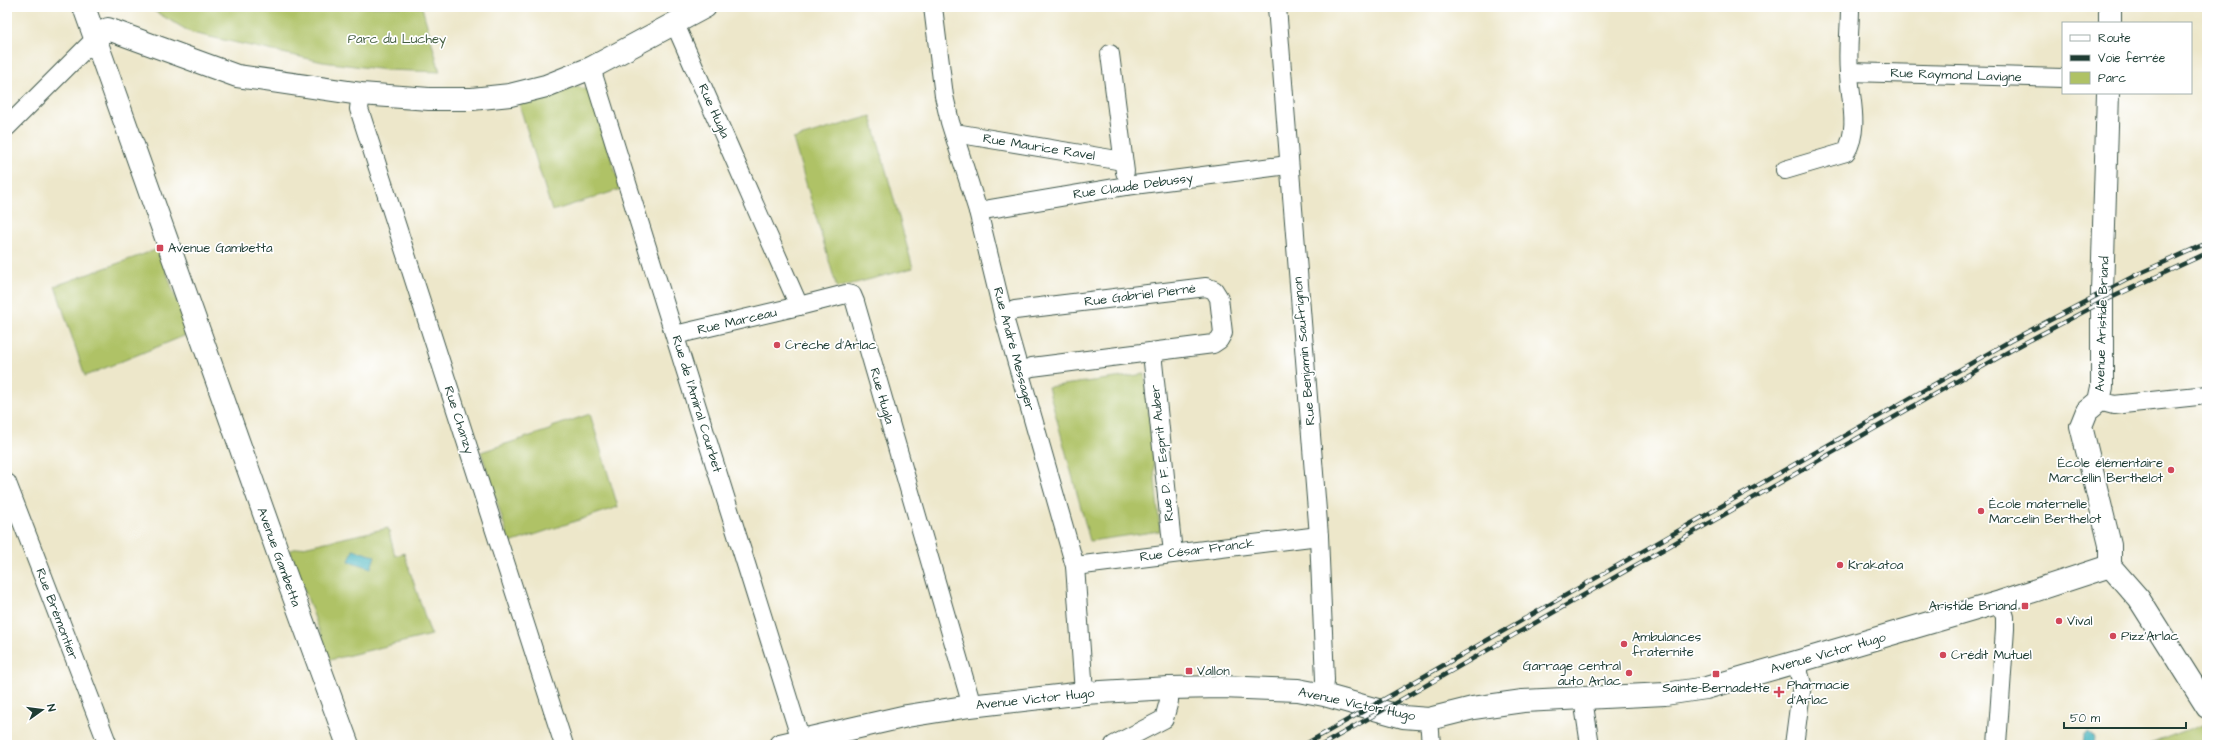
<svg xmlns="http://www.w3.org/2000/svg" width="2214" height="752" viewBox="0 0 2214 752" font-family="'Architects Daughter',sans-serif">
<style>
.green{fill:#afc266;stroke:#67804d}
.water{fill:#42b2bc;stroke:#307878}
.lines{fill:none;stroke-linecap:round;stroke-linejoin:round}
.minor-casing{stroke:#3e564a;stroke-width:20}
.tertiary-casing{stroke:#3e564a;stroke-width:24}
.minor{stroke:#fff;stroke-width:18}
.tertiary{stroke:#fff;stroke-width:22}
.rail-casing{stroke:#1f3d34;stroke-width:4.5}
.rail{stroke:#fff;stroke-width:3;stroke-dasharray:9;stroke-linecap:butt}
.poi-dot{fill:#d1495b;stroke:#fff;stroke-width:1.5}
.labels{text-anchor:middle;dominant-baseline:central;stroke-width:3.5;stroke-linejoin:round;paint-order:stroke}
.park-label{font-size:13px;fill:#435e40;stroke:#fff}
.street-label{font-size:13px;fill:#1f3d34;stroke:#fff}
.poi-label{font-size:13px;fill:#1f3d34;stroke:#fff;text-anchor:start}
</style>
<rect width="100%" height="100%" fill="#fff"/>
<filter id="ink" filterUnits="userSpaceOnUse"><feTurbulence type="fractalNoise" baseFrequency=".025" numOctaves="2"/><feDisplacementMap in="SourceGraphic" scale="8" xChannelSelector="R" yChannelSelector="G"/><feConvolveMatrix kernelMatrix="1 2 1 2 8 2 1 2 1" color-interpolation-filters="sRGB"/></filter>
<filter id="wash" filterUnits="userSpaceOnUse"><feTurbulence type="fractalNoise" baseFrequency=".012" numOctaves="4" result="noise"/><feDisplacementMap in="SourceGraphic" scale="16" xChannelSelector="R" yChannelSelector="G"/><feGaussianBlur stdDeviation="0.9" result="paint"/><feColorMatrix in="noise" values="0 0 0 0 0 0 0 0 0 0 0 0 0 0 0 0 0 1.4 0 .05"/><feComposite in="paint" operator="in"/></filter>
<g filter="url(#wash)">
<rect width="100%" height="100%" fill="#ede7ca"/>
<!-- green -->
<g class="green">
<path d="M147 7H422L440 72 386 70 323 62 192 33Z"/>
<path d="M577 86 590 91 621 189 552 211 519 104 549 97Z"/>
<path d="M871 116 913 268 837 288 793 139Z"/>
<path d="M158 249 189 334 85 376 55 286Z"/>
<path d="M1145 374 1160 531 1090 541 1048 387Z"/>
<path d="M590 414 618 507 510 543 481 452 552 429V427Z"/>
<path d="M388 528 395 556 404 553 431 635 330 660 290 550Z"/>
<path d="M2205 723 2207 726V745H2147Z"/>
</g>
<!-- water -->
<g class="water">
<path d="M353 550 375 556 371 568 349 561Z"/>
<path d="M2089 732 2095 738 2094 745H2083L2084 735Z"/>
</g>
</g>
<g filter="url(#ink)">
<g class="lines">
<!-- minor casing -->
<g class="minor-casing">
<g id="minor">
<path d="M933 7 944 96 950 122 978 211 1003 314 1075 566 1084 693"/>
<path d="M1277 7 1319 536 1325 680 1324 695"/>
<path d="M675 24 799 306 846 294 852 295 855 302 970 699V706"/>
<path d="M1110 54 1125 172"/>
<path d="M591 68 801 740"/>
<path d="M1849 72 2063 78"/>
<path d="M361 94 359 109 564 745"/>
<path d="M7 127 95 39"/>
<path d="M955 133 1123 161"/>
<path d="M1785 170 1846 152C1860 128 1850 99 1849 73 1847 51 1850 29 1850 7"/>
<path d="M978 211 1126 186 1288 165"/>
<path d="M1003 314 1015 310 1206 287 1214 290 1219 298 1223 333 1219 340 1213 344 1032 367 1020 371"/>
<path d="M675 335 799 306"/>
<path d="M1152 353 1173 553"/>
<path d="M2099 401 2114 405 2207 395"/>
<path d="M7 483 108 745"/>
<path d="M1075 566 1319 536"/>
<path d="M1583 699 1590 745"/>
<path d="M1429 719 1431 745"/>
<path d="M1114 745 1164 719 1169 701V688"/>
<path d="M1794 745 1802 684 1796 662"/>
<path d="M1997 745 2005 629V617L2000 602"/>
</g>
</g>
<!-- tertiary casing -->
<g class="tertiary-casing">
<g id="tertiary">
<path d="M84 7 284 570 348 745"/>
<path d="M2110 23V7"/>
<path d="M95 39 108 29 237 76 361 94 429 99H472L510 95 546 86 591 68 705 7"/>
<path d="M2108 93 2102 292V387L2099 401 2087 411 2081 426 2110 545V566L2139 599 2207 707"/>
<path d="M780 745 907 716 970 706 1084 693 1169 688 1222 687 1298 690 1324 695 1403 717 1429 719 1473 708 1523 701 1665 694 1706 688 1796 662 2000 602 2110 566"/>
</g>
</g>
<!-- minor -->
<use href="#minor" class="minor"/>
<!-- tertiary -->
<use href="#tertiary" class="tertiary"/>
<!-- rail casing -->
<g class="rail-casing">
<g id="rail">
<path d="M1304 745 2010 341 2138 274 2207 243"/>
<path d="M1322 745 2015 348 2102 302 2207 253"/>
</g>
</g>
<!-- rail -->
<use href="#rail" class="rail"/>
</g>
</g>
<!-- markers -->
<g class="poi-dot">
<rect x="156" y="244" width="8" height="8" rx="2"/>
<circle cx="777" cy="345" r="4"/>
<circle cx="2171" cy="470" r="4"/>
<circle cx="1981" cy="511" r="4"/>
<circle cx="1840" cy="565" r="4"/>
<rect x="2021" y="602" width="8" height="8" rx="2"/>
<circle cx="2059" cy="621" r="4"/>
<circle cx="2113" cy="636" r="4"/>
<circle cx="1624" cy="644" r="4"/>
<circle cx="1943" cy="655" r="4"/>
<rect x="1185" y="667" width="8" height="8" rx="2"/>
<circle cx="1629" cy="673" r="4"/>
<rect x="1712" y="670" width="8" height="8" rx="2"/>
<path d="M1777 686h4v4h4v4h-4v4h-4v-4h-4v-4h4z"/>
</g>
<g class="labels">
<!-- park labels -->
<g class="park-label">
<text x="397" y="39">Parc du Luchey</text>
</g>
<!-- street labels -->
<g class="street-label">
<text transform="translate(1956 75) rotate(2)">Rue Raymond Lavigne</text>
<text transform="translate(714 111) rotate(66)">Rue Hugla</text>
<text transform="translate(1039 147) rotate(9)">Rue Maurice Ravel</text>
<text transform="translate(1133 186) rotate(-8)">Rue Claude Debussy</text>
<text transform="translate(1140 295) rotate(-7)">Rue Gabriel Pierné</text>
<text transform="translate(737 321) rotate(-13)">Rue Marceau</text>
<text transform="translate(2102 324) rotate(-88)">Avenue Aristide Briand</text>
<text transform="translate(1014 349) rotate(75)">Rue André Messager</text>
<text transform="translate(1304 351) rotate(-95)">Rue Benjamin Saufrignon</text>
<text transform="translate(882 396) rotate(74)">Rue Hugla</text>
<text transform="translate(697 404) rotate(73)">Rue de l'Amiral Courbet</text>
<text transform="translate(459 420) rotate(72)">Rue Chanzy</text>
<text transform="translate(1162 453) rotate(-96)">Rue D. F. Esprit Auber</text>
<text transform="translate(1197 550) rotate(-7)">Rue César Franck</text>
<text transform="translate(279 557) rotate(70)">Avenue Gambetta</text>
<text transform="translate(57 614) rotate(69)">Rue Brémontier</text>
<text transform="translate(1828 653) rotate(-16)">Avenue Victor Hugo</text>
<text transform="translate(1035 699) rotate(-6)">Avenue Victor Hugo</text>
<text transform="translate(1357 704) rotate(12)">Avenue Victor Hugo</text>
</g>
<!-- poi labels -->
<g class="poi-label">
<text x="168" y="248">Avenue Gambetta</text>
<text x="785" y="345">Crèche d'Arlac</text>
<text x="2163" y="463" text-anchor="end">École élémentaire<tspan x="2163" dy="15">Marcellin Berthelot</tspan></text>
<text x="1989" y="504">École maternelle<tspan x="1989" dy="15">Marcelin Berthelot</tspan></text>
<text x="1848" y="565">Krakatoa</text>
<text x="2017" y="606" text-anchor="end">Aristide Briand</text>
<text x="2067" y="621">Vival</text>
<text x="2121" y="636">Pizz'Arlac</text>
<text x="1632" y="637">Ambulances<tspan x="1632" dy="15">fraternite</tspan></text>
<text x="1951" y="655">Crédit Mutuel</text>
<text x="1621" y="666" text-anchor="end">Garrage central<tspan x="1621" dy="15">auto Arlac</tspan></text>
<text x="1197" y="671">Vallon</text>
<text x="1787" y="685">Pharmacie<tspan x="1787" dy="15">d'Arlac</tspan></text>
<text x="1716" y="688" text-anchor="middle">Sainte-Bernadette</text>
</g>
</g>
<!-- margin -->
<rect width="2214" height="752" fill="none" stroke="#fff" stroke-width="24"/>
<!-- legend -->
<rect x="2062" y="22" width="130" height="72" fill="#ffffff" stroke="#a5b1ae"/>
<rect x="2070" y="35" width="20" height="6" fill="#ffffff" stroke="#a5b1ae"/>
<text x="2098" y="42" font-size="12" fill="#1f3d34">Route</text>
<rect x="2070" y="55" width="20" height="6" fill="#1f3d34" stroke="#a5b1ae"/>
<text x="2098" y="62" font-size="12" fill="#1f3d34">Voie ferrée</text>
<rect x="2070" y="72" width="20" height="12" fill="#afc266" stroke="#a5b1ae"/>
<text x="2098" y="82" font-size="12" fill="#1f3d34">Parc</text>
<!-- north arrow -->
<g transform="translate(42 710) rotate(76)" stroke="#ffffff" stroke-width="3" paint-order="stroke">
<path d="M0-3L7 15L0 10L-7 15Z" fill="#1f3d34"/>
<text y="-6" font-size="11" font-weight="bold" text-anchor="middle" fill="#1f3d34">N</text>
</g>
<!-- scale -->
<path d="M2064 722v6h122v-6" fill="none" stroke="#1f3d34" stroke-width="2"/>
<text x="2070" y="722" font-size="12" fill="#1f3d34" stroke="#ffffff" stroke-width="3" paint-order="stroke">50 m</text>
</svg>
